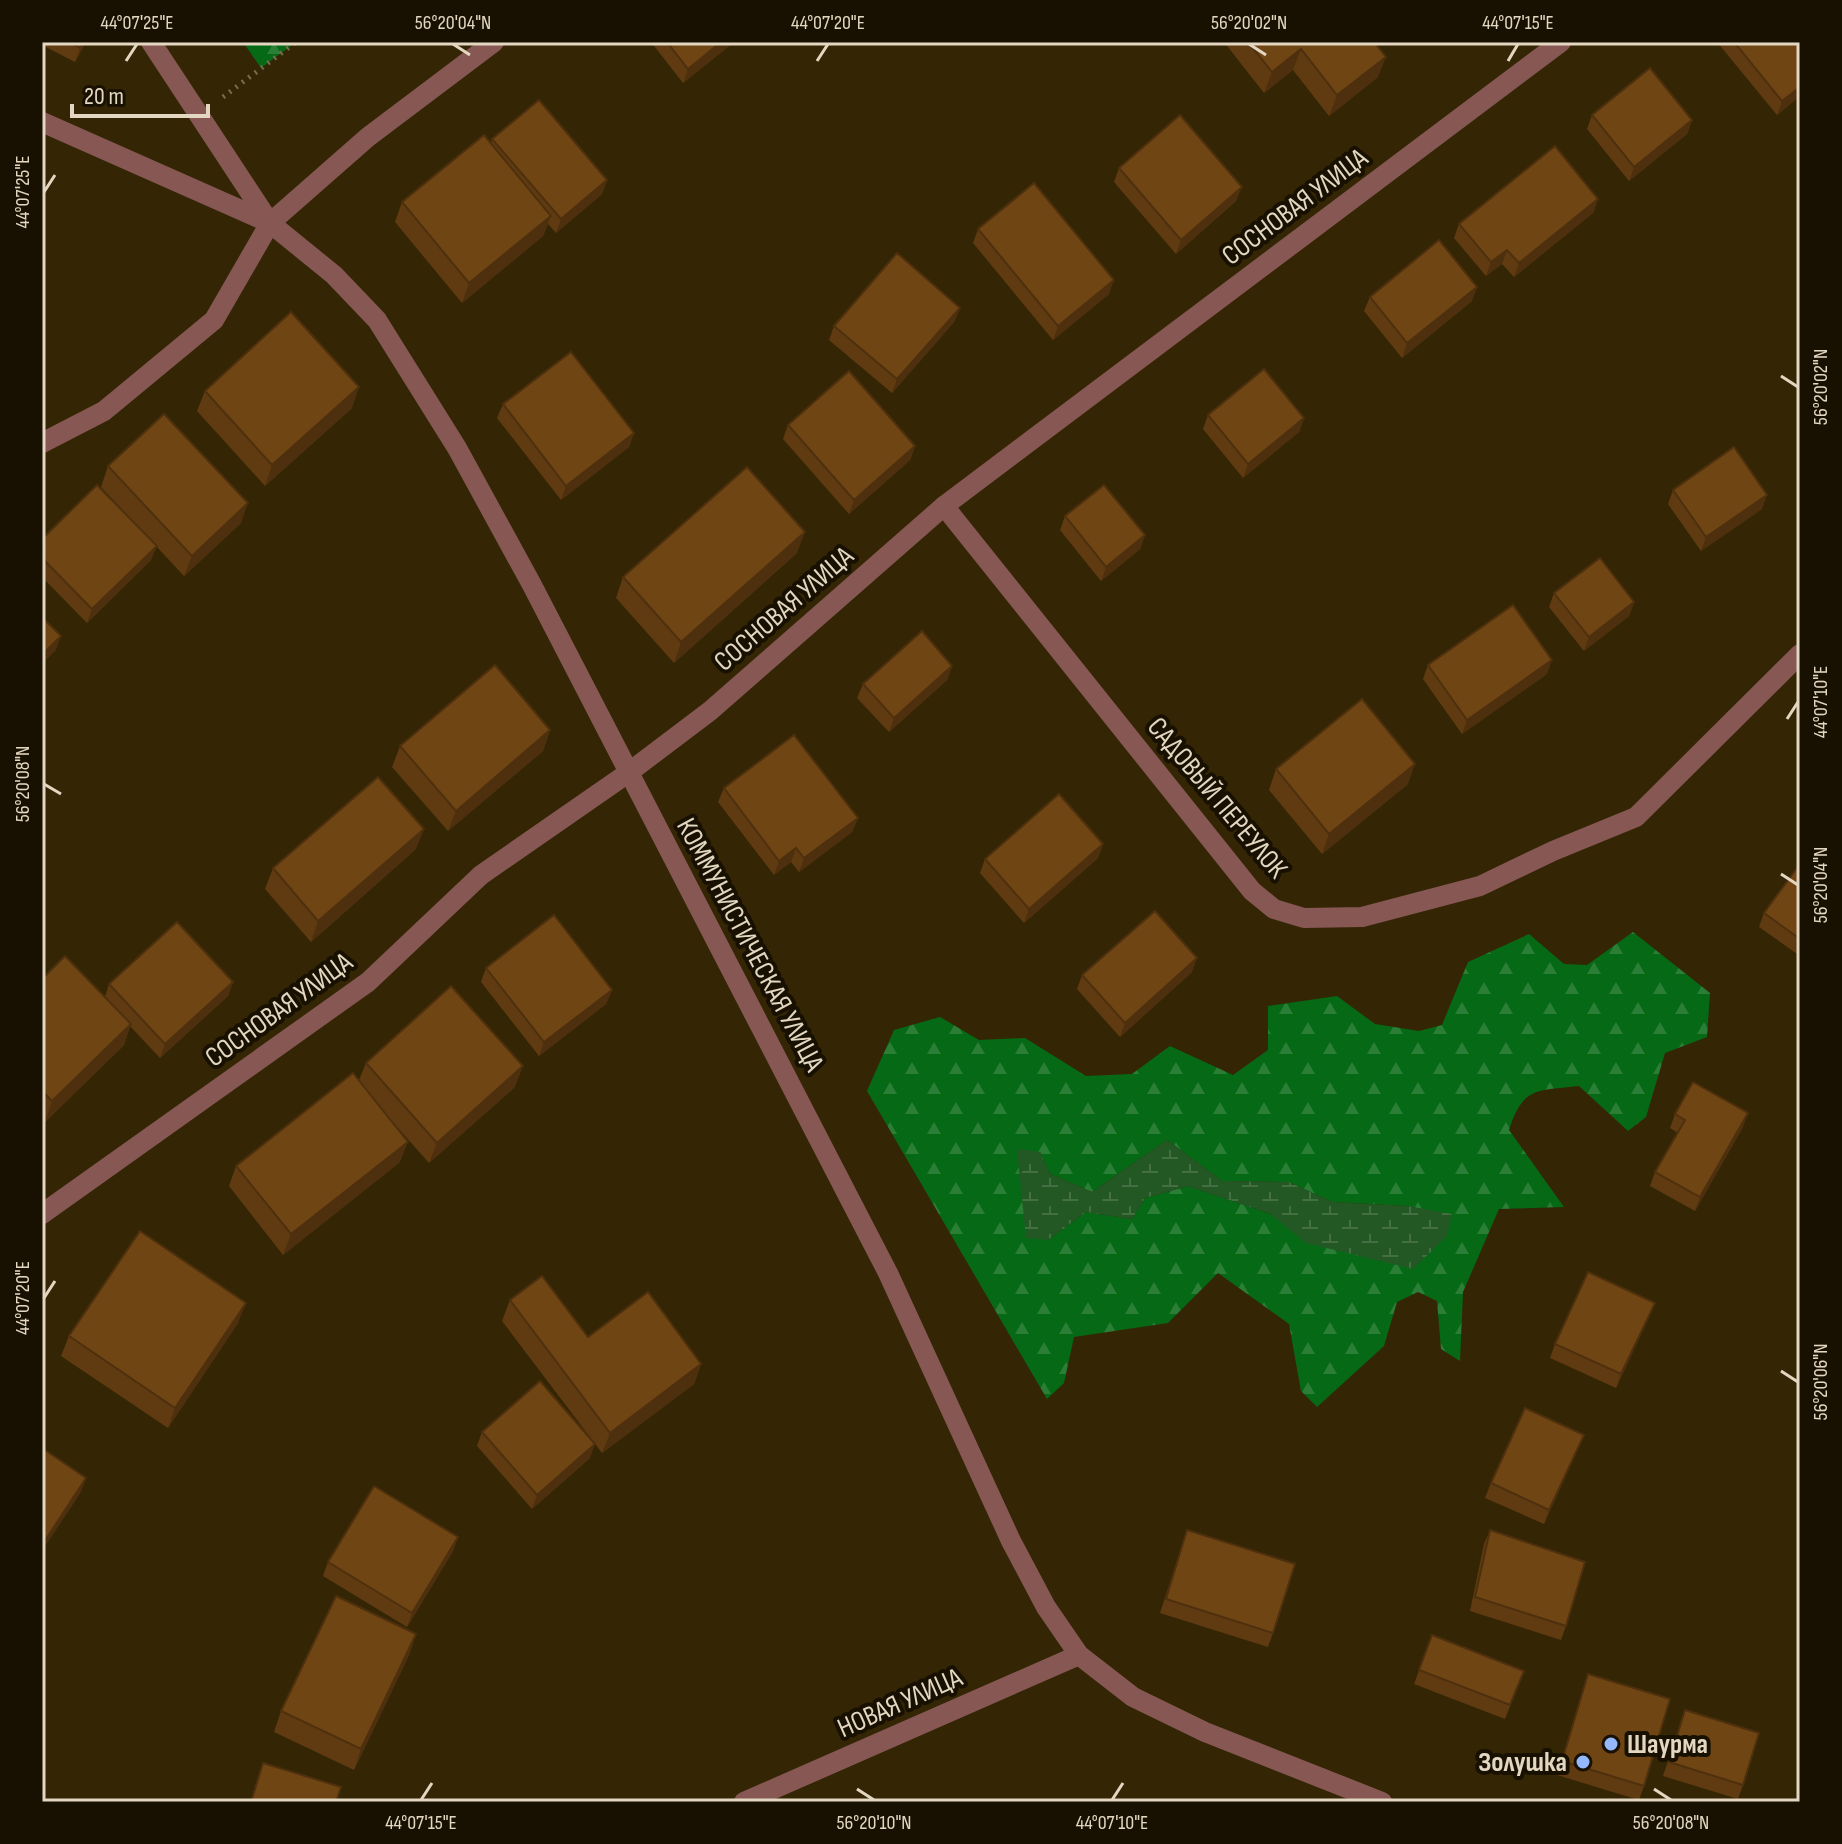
<svg xmlns="http://www.w3.org/2000/svg" width="1842" height="1844" viewBox="0 0 1842 1844" font-family="'Sofia Sans Condensed',sans-serif">
<style>
.forest{fill:url(#forest-firs);fill-rule:evenodd}
.wetland{fill:url(#wetland-marsh)}
.lines{fill:none;stroke-linecap:round;stroke-linejoin:round}
.path{stroke:#796c4e;stroke-width:5;stroke-dasharray:2 6;stroke-linecap:butt}
.minor{stroke:#875754;stroke-width:20}
.tertiary{stroke:#875754;stroke-width:20}
.wall{fill:#603b11}
.shaded-wall{fill:#4e300e}
.building{fill:#704514;stroke:#4e300e;stroke-width:2}
.ticks{fill:none;stroke:#e3d7c1;stroke-width:3}
.poi-dot{fill:#94b7fd;stroke:#181001;stroke-width:3}
.labels{text-anchor:middle;dominant-baseline:central;stroke-width:8;stroke-linejoin:round;paint-order:stroke}
.street-label{font-size:28px;fill:#e3d7c1;stroke:#181001}
.poi-label{font-size:28px;font-weight:bold;fill:#e3d7c1;stroke:#181001;text-anchor:start}
.neatline{fill:none;stroke:#e3d7c1;stroke-width:3}
.ticks-label{font-size:20px;text-anchor:middle;fill:#e3d7c1}
</style>
<defs>
<pattern id="forest-firs" width="22" height="20" patternUnits="userSpaceOnUse" patternTransform="scale(2)"><rect width="22" height="20" fill="#066916"/><path d="M5 1l3.5 6h-7zM16 11l3.5 6h-7z" fill="#2a7e36"/></pattern>
<pattern id="wetland-marsh" width="20" height="14" patternUnits="userSpaceOnUse" patternTransform="scale(2)"><rect width="20" height="14" fill="#235825"/><path d="M1 5h8M5 5V1M11 12h8M15 12V8" fill="none" stroke="#436f43"/></pattern>
</defs>
<rect width="100%" height="100%" fill="#342604"/>
<!-- forest -->
<g class="forest">
<path d="M243 42H296L261 68Z"/>
<path d="M1633 932 1710 993 1707 1037 1665 1053 1646 1117 1628 1131 1579 1086C1537 1091 1523 1086 1509 1130L1564 1207 1499 1209 1463 1292 1460 1361 1441 1349 1437 1301 1418 1292 1397 1302 1384 1346 1317 1407 1301 1391 1289 1324 1218 1273 1168 1323 1074 1337 1064 1383 1047 1399 867 1091 894 1030 940 1017 979 1040 1025 1038 1086 1076 1132 1074 1170 1046 1233 1075 1268 1050V1006L1337 996 1375 1024 1419 1031 1442 1025 1468 962 1529 934 1564 964 1587 965ZM1167 1140 1222 1181 1289 1182 1332 1202 1407 1206 1452 1215 1307 1243 1271 1214 1188 1186 1145 1198 1132 1219 1086 1212 1048 1240 1040 1152 1050 1174 1092 1192Z"/>
</g>
<!-- wetland -->
<path class="wetland" d="M1167 1140 1222 1181 1289 1182 1332 1202 1407 1206 1452 1214 1447 1236 1413 1269 1306 1243 1271 1214 1188 1186 1145 1198 1132 1219 1086 1212 1048 1240 1026 1238 1017 1149 1040 1152 1050 1174 1092 1192Z"/>
<g class="lines">
<!-- path -->
<path class="path" d="M223 97 296 42"/>
<!-- minor -->
<g class="minor">
<path d="M151 42 270 223"/>
<path d="M42 443 104 411 214 320 270 223 368 137 494 42"/>
<path d="M944 506 1252 891 1274 909 1304 918 1362 917 1480 886 1553 851 1636 817 1800 654"/>
<path d="M42 1214 368 982 481 875 628 773 710 711 944 506 1561 42"/>
<path d="M744 1802 1079 1655"/>
</g>
<!-- tertiary -->
<path class="tertiary" d="M42 122 270 223 334 275 377 320 457 448 532 585 888 1273 1011 1541 1046 1607 1079 1655 1133 1697 1205 1732 1382 1802"/>
</g>
<!-- wall -->
<g class="wall">
<path d="M42 42H86L75 62 42 45Z"/>
<path d="M651 42H734L683 83Z"/>
<path d="M1224 42H1374L1378 77 1329 116 1293 70 1264 93Z"/>
<path d="M1717 42H1800V96L1777 115Z"/>
<path d="M1592 115 1692 120 1687 134 1629 181 1587 129Z"/>
<path d="M492 139 607 180 602 194 556 233 548 224 543 236 462 303 395 222 402 202 491 143Z"/>
<path d="M1119 168 1236 201 1176 254 1114 182Z"/>
<path d="M1598 199 1593 213 1514 277 1502 264 1486 276 1454 238 1459 224Z"/>
<path d="M978 229 1109 294 1053 340 973 243Z"/>
<path d="M1370 297 1472 301 1402 358 1364 311Z"/>
<path d="M960 308 954 322 892 393 829 340 834 326Z"/>
<path d="M205 391 352 408 265 486 197 411Z"/>
<path d="M503 404 634 433 629 447 561 500 497 418Z"/>
<path d="M1208 415 1304 418 1299 432 1243 478 1203 429Z"/>
<path d="M788 425 915 446 910 460 849 514 783 439Z"/>
<path d="M108 466 241 523 184 576 156 546 151 560 87 623 42 577V539L144 533 101 487Z"/>
<path d="M1673 490 1762 509 1701 551 1668 504Z"/>
<path d="M1065 516 1145 535 1140 549 1101 581 1060 530Z"/>
<path d="M797 553 674 663 616 598 623 577Z"/>
<path d="M1554 593 1634 602 1629 616 1584 651 1549 607Z"/>
<path d="M1428 665 1547 674 1462 734 1423 679Z"/>
<path d="M952 666 947 680 889 732 857 698 863 684Z"/>
<path d="M550 730 543 751 448 831 392 767 400 746Z"/>
<path d="M1276 769 1408 784 1322 854 1269 790Z"/>
<path d="M724 788 858 818 852 832 799 872 791 862 774 875 718 802Z"/>
<path d="M1103 844 1098 858 1024 923 980 873 985 859Z"/>
<path d="M416 849 311 942 265 889 273 868Z"/>
<path d="M1800 870V956L1759 927 1764 913Z"/>
<path d="M486 968 612 990 606 1004 539 1056 481 982Z"/>
<path d="M1192 972 1120 1037 1077 989 1082 975Z"/>
<path d="M42 979 105 997 109 984 233 982 228 996 160 1058 130 1026 124 1045 45 1122 42 1119Z"/>
<path d="M366 1063 515 1087 429 1163 390 1119 400 1162 283 1255 229 1186 236 1166 359 1080Z"/>
<path d="M1675 1114 1743 1127 1695 1211 1650 1186 1655 1172 1678 1133 1670 1128Z"/>
<path d="M510 1300 588 1337 701 1364 694 1384 602 1453 502 1321Z"/>
<path d="M1649 1317 1616 1388 1550 1358 1555 1344Z"/>
<path d="M238 1323 168 1428 61 1356 69 1336Z"/>
<path d="M482 1432 590 1458 532 1509 477 1446Z"/>
<path d="M1578 1449 1544 1524 1485 1498 1491 1483Z"/>
<path d="M1187 1530 1273 1633 1268 1647 1160 1613Z"/>
<path d="M1490 1530 1566 1626 1561 1640 1470 1611 1484 1544Z"/>
<path d="M458 1537 453 1551 407 1627 323 1576 328 1562Z"/>
<path d="M416 1634 409 1655 354 1770 274 1732 281 1711Z"/>
<path d="M1432 1635 1524 1671 1505 1719 1414 1684Z"/>
<path d="M1588 1674 1644 1786 1639 1800 1557 1775Z"/>
<path d="M1685 1710 1743 1785 1738 1799 1663 1776Z"/>
</g>
<!-- shaded-wall -->
<g class="shaded-wall">
<path d="M83 42H86L75 62 80 48Z"/>
<path d="M721 42H734L683 83 688 69Z"/>
<path d="M1301 49 1293 70 1264 93 1272 72Z"/>
<path d="M1386 57 1378 77 1329 116 1337 95Z"/>
<path d="M1800 87V96L1777 115 1782 101Z"/>
<path d="M1692 120 1687 134 1629 181 1634 167Z"/>
<path d="M607 180 602 194 556 233 561 219Z"/>
<path d="M1242 187 1236 201 1176 254 1181 240Z"/>
<path d="M1598 199 1593 213 1514 277 1519 263Z"/>
<path d="M551 216 543 236 462 303 469 283Z"/>
<path d="M1507 250 1502 264 1486 276 1491 262Z"/>
<path d="M1114 280 1109 294 1053 340 1058 326Z"/>
<path d="M1477 287 1472 301 1402 358 1407 343Z"/>
<path d="M960 308 954 322 892 393 897 379Z"/>
<path d="M359 387 352 408 265 486 272 465Z"/>
<path d="M1304 418 1299 432 1243 478 1248 464Z"/>
<path d="M634 433 629 447 561 500 566 486Z"/>
<path d="M915 446 910 460 849 514 854 500Z"/>
<path d="M1767 495 1762 509 1701 551 1706 537Z"/>
<path d="M248 503 241 523 184 576 192 556Z"/>
<path d="M805 532 797 553 674 663 681 642Z"/>
<path d="M1145 535 1140 549 1101 581 1106 567Z"/>
<path d="M157 546 151 560 87 623 92 609Z"/>
<path d="M1634 602 1629 616 1584 651 1589 637Z"/>
<path d="M61 636 56 650 42 664V655Z"/>
<path d="M1552 660 1547 674 1462 734 1467 720Z"/>
<path d="M952 666 947 680 889 732 894 718Z"/>
<path d="M550 730 543 751 448 831 456 811Z"/>
<path d="M1415 764 1408 784 1322 854 1329 834Z"/>
<path d="M858 818 852 832 799 872 804 858Z"/>
<path d="M424 829 416 849 311 942 318 921Z"/>
<path d="M1103 844 1098 858 1024 923 1029 909Z"/>
<path d="M796 848 791 862 774 875 779 861Z"/>
<path d="M1197 958 1192 972 1120 1037 1125 1023Z"/>
<path d="M233 982 228 996 160 1058 165 1044Z"/>
<path d="M612 990 606 1004 539 1056 544 1042Z"/>
<path d="M131 1024 124 1045 45 1122 52 1101Z"/>
<path d="M523 1066 515 1087 429 1163 437 1143Z"/>
<path d="M1748 1113 1743 1127 1695 1211 1700 1197Z"/>
<path d="M408 1142 400 1162 283 1255 291 1234Z"/>
<path d="M246 1303 238 1323 168 1428 175 1408Z"/>
<path d="M1655 1303 1649 1317 1616 1388 1621 1374Z"/>
<path d="M701 1364 694 1384 602 1453 610 1433Z"/>
<path d="M1584 1435 1578 1449 1544 1524 1549 1510Z"/>
<path d="M595 1444 590 1458 532 1509 537 1495Z"/>
<path d="M86 1478 81 1492 42 1551V1545Z"/>
<path d="M458 1537 453 1551 407 1627 412 1613Z"/>
<path d="M416 1634 409 1655 354 1770 361 1749Z"/>
</g>
<!-- building -->
<g class="building">
<path d="M69 42H83L80 48Z"/>
<path d="M667 42H721L688 69Z"/>
<path d="M1248 42H1374L1386 57 1337 95 1301 49 1272 72Z"/>
<path d="M1734 42H1800V87L1782 101Z"/>
<path d="M1650 68 1692 120 1634 167 1592 115Z"/>
<path d="M539 100 607 180 561 219 492 139Z"/>
<path d="M1180 115 1242 187 1181 240 1119 168Z"/>
<path d="M484 135 551 216 469 283 402 202Z"/>
<path d="M1555 146 1598 199 1519 263 1507 250 1491 262 1459 224Z"/>
<path d="M1034 183 1114 280 1058 326 978 229Z"/>
<path d="M1439 240 1477 287 1407 343 1370 297Z"/>
<path d="M897 253 960 308 897 379 834 326Z"/>
<path d="M291 312 359 387 272 465 205 391Z"/>
<path d="M571 352 634 433 566 486 503 404Z"/>
<path d="M1264 369 1304 418 1248 464 1208 415Z"/>
<path d="M849 371 915 446 854 500 788 425Z"/>
<path d="M164 414 248 503 192 556 108 466Z"/>
<path d="M1734 447 1767 495 1706 537 1673 490Z"/>
<path d="M747 467 805 532 681 642 623 577Z"/>
<path d="M97 485 157 546 92 609 42 558V539Z"/>
<path d="M1104 485 1145 535 1106 567 1065 516Z"/>
<path d="M1600 558 1634 602 1589 637 1554 593Z"/>
<path d="M1513 605 1552 660 1467 720 1428 665Z"/>
<path d="M42 617 61 636 42 655Z"/>
<path d="M922 631 952 666 894 718 863 684Z"/>
<path d="M495 665 550 730 456 811 400 746Z"/>
<path d="M1362 699 1415 764 1329 834 1276 769Z"/>
<path d="M794 735 858 818 804 858 796 848 779 861 724 788Z"/>
<path d="M378 777 424 829 318 921 273 868Z"/>
<path d="M1059 794 1103 844 1029 909 985 859Z"/>
<path d="M1797 868 1800 870V939L1764 913Z"/>
<path d="M1155 911 1197 958 1125 1023 1082 975Z"/>
<path d="M554 915 612 990 544 1042 486 968Z"/>
<path d="M177 922 233 982 165 1044 109 984Z"/>
<path d="M65 956 131 1024 52 1101 42 1091V979Z"/>
<path d="M451 986 523 1066 437 1143 366 1063Z"/>
<path d="M353 1073 408 1142 291 1234 236 1166Z"/>
<path d="M1693 1082 1748 1113 1700 1197 1655 1172 1685 1120 1675 1114Z"/>
<path d="M140 1231 246 1303 175 1408 69 1336Z"/>
<path d="M1588 1272 1655 1303 1621 1374 1555 1344Z"/>
<path d="M542 1276 588 1337 648 1292 701 1364 610 1433 510 1300Z"/>
<path d="M540 1381 595 1444 537 1495 482 1432Z"/>
<path d="M1525 1408 1584 1435 1549 1510 1491 1483Z"/>
<path d="M42 1448 86 1478 42 1545Z"/>
<path d="M374 1486 458 1537 412 1613 328 1562Z"/>
<path d="M1187 1530 1295 1564 1273 1633 1166 1599Z"/>
<path d="M1490 1530 1585 1562 1566 1626 1475 1597Z"/>
<path d="M336 1596 416 1634 361 1749 281 1711Z"/>
<path d="M1432 1635 1524 1671 1510 1705 1419 1670Z"/>
<path d="M1588 1674 1670 1699 1644 1786 1562 1761Z"/>
<path d="M1685 1710 1759 1733 1743 1785 1669 1762Z"/>
<path d="M263 1763 341 1787 336 1802H251Z"/>
</g>
<!-- ticks -->
<path class="ticks" d="M453 44 470 55M1249 44 1266 55M126 61 137 44M817 61 828 44M1508 61 1518 44M44 192 55 175M1781 376 1798 387M1787 719 1798 702M44 784 61 794M1781 874 1798 885M44 1298 55 1281M1781 1371 1798 1382M857 1789 874 1800M1654 1789 1671 1800M421 1800 432 1783M1112 1800 1123 1783"/>
<!-- markers -->
<g class="poi-dot">
<circle cx="1611" cy="1744" r="8"/>
<circle cx="1583" cy="1762" r="8"/>
</g>
<g class="labels">
<!-- street labels -->
<g class="street-label">
<text transform="translate(1295 207) rotate(-37)">СОСНОВАЯ УЛИЦА</text>
<text transform="translate(784 609) rotate(-41)">СОСНОВАЯ УЛИЦА</text>
<text transform="translate(1217 798) rotate(50)">САДОВЫЙ ПЕРЕУЛОК</text>
<text transform="translate(750 945) rotate(62)">КОММУНИСТИЧЕСКАЯ УЛИЦА</text>
<text transform="translate(279 1010) rotate(-36)">СОСНОВАЯ УЛИЦА</text>
<text transform="translate(900 1703) rotate(-24)">НОВАЯ УЛИЦА</text>
</g>
<!-- poi labels -->
<g class="poi-label">
<text x="1627" y="1744">Шаурма</text>
<text x="1567" y="1762" text-anchor="end">Золушка</text>
</g>
</g>
<!-- border -->
<rect width="1842" height="1844" fill="none" stroke="#181001" stroke-width="88"/>
<!-- scale -->
<path d="M72 104v12h136v-12" fill="none" stroke="#e3d7c1" stroke-width="4"/>
<text x="84" y="104" font-size="24" fill="#e3d7c1" stroke="#181001" stroke-width="6" paint-order="stroke">20 m</text>
<rect x="44" y="44" width="1754" height="1756" class="neatline"/>
<g class="ticks-label">
<text x="137" y="29">44°07'25"E</text>
<text x="453" y="29">56°20'04"N</text>
<text x="828" y="29">44°07'20"E</text>
<text x="1249" y="29">56°20'02"N</text>
<text x="1518" y="29">44°07'15"E</text>
<text transform="translate(22 192) rotate(-90)" y="7">44°07'25"E</text>
<text transform="translate(1820 387) rotate(-90)" y="7">56°20'02"N</text>
<text transform="translate(1820 702) rotate(-90)" y="7">44°07'10"E</text>
<text transform="translate(22 784) rotate(-90)" y="7">56°20'08"N</text>
<text transform="translate(1820 885) rotate(-90)" y="7">56°20'04"N</text>
<text transform="translate(22 1298) rotate(-90)" y="7">44°07'20"E</text>
<text transform="translate(1820 1382) rotate(-90)" y="7">56°20'06"N</text>
<text x="421" y="1829">44°07'15"E</text>
<text x="874" y="1829">56°20'10"N</text>
<text x="1112" y="1829">44°07'10"E</text>
<text x="1671" y="1829">56°20'08"N</text>
</g>
</svg>
